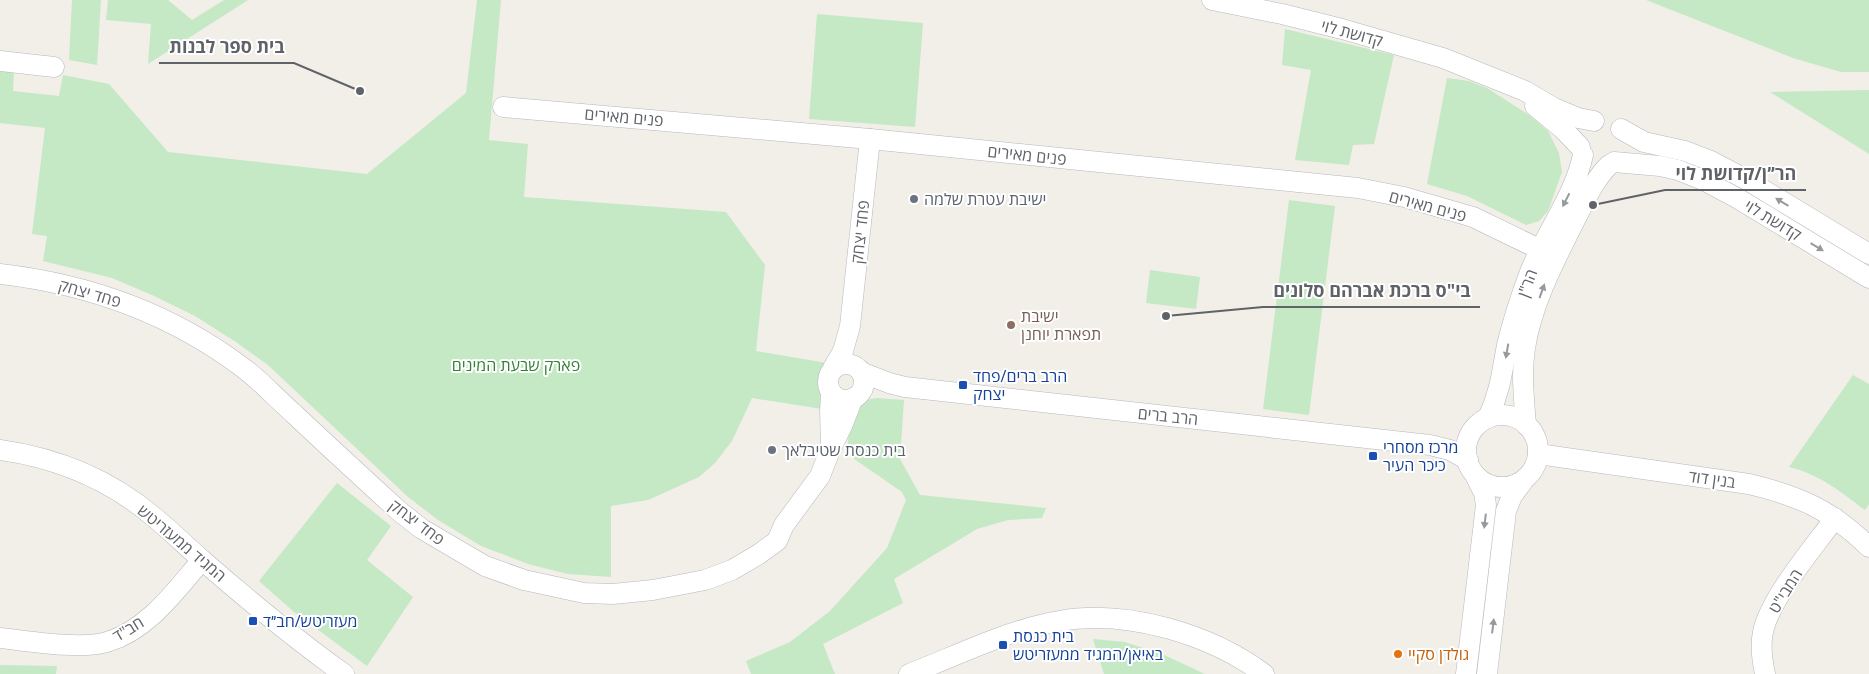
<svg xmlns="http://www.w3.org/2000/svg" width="1869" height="674" viewBox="0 0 1869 674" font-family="'Open Sans',Heebo,sans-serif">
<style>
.green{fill:#c5e8c5}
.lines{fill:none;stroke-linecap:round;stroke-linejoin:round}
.minor-casing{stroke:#b5b8bc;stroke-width:21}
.minor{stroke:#fff;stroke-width:20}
.oneway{fill:#979a9d}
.worship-dot{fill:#6b7280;stroke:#fff;stroke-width:2}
.education-dot{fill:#8d6e63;stroke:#fff;stroke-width:2}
.transit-dot{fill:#1a4fb4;stroke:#fff;stroke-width:2}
.food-dot{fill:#e8710a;stroke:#fff;stroke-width:2}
.labels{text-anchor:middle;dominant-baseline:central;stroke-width:4;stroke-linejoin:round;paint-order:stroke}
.street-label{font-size:16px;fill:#5f6368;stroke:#fff}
.worship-label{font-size:16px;fill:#5b616d;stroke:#fff;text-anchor:start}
.education-label{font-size:16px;fill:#785e54;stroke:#fff;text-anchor:start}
.park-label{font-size:16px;fill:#348238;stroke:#fff}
.transit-label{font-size:16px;fill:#164399;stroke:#fff;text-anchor:start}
.food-label{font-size:16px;fill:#c56008;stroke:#fff;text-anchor:start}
.leader{fill:none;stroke:#5f6368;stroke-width:2}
.callout-dot{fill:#5f6368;stroke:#fff;stroke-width:2}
.callout-label{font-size:18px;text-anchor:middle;font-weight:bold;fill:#5f6368;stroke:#fff;stroke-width:4;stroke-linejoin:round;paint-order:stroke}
</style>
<rect width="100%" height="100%" fill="#f1efe8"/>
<!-- green -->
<g class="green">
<path d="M72 0H101L97 65 69 60Z"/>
<path d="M108 0H168L192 20 224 0H248L148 64 151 24 106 20Z"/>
<path d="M477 0H501L489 140 528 144 524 197 726 212 765 265 756 351 827 363C813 380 822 390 822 409L752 398 732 441 715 463 699 477 648 500 611 506V577L568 574 528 564 481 546 438 520 408 497 268 365 236 342 195 316 152 295 112 278 43 261 47 236 32 234 45 128 0 123V70L14 72 13 91 59 96 63 75 109 84 168 152 367 174 466 93Z"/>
<path d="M1646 0H1869V72H1841L1793 58Z"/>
<path d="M817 14 923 23 915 127 809 119Z"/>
<path d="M1285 29 1394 55 1374 144 1353 145 1349 165 1295 160 1311 70 1282 65Z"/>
<path d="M1447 78 1469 81 1487 88 1529 115 1548 131 1559 153 1562 172 1548 211 1539 221 1526 225 1467 196 1427 184Z"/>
<path d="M1869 90V154L1770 92Z"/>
<path d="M1289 200 1335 206 1309 415 1263 409Z"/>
<path d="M1150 270 1200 277 1196 309 1146 303Z"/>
<path d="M1853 375 1869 384V504L1865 510C1841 492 1819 474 1789 467Z"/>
<path d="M877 398 904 400 900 459 920 495 1046 508 1042 518 1008 520 977 529 894 579 903 603 823 644 835 674H751L746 661 790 642 830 611 887 548 906 500 902 492 847 454C849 433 849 400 877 398Z"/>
<path d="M337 483 391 526 367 560 413 597 367 666 294 612 259 581Z"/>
<path d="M1093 639 1125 642 1162 654 1205 674H1104Z"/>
<path d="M0 665 57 666 56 674H0Z"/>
</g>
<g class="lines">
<!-- minor casing -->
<g class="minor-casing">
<g id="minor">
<path d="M1212 0 1282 14 1342 29 1443 58 1525 91 1554 108 1578 118 1594 121"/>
<path d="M0 61 54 67"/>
<path d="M1535 106 1563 129 1580 147"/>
<path d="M503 107 870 139 1358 188 1404 197 1473 217 1541 250"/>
<path d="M1621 129 1644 142 1685 151 1711 161 1747 180 1869 254"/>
<path d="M1614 162 1660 166 1678 170 1703 180 1737 198 1869 278"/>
<path d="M0 274C88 284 171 314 242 367 260 380 276 398 293 413 328 446 364 479 399 511L422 529 485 566 524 580 584 593 613 594 653 590 705 580 732 570 759 554 777 541 784 525 820 476 831 448 842 426 853 398"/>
<circle cx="846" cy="382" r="18"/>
<path d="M833 368 843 351 850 326 870 139"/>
<path d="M861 372 889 383 905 387 1430 445 1450 450 1468 460"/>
<circle cx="1502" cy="451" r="36"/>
<path d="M1488 418C1500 392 1502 372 1507 345 1513 320 1521 296 1530 272 1546 232 1574 197 1583 155"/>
<path d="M1526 425C1524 399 1521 374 1525 348 1532 303 1555 260 1575 220 1585 201 1594 180 1609 165"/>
<path d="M831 446 830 411 831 394"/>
<path d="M0 450C57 458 110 480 154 517 171 531 186 546 202 560 248 600 295 639 344 674"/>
<path d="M1538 454 1749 484C1800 496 1831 510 1869 547"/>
<path d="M0 638C28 641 81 650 107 642 148 630 176 590 202 560"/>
<path d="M909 674C956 656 1010 629 1059 621 1127 609 1210 634 1264 674"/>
<path d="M1466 674 1486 505 1484 493 1475 475"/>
<path d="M1487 674 1506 511 1512 496 1523 481"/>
<path d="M1765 674C1762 660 1760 646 1763 632 1770 598 1814 547 1835 518"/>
</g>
</g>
<!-- minor -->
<use href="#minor" class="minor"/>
</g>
<!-- one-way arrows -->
<defs><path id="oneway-solid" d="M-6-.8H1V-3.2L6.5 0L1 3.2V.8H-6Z" transform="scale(1.25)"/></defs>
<g class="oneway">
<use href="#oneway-solid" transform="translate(1566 200) rotate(117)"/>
<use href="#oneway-solid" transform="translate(1782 202) rotate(-149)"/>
<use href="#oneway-solid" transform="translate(1817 247) rotate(31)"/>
<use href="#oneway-solid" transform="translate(1542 291) rotate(-70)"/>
<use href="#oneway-solid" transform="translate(1507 351) rotate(100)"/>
<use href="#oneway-solid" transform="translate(1485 521) rotate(97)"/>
<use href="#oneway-solid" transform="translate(1493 626) rotate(-83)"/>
</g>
<!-- markers -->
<g class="worship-dot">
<circle cx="914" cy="199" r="5"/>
<circle cx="772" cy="450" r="5"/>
</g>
<circle class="education-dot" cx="1011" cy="325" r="5"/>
<g class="transit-dot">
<rect x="958" y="380" width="10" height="10" rx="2.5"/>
<rect x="1368" y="451" width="10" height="10" rx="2.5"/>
<rect x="248" y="616" width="10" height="10" rx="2.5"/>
<rect x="998" y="640" width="10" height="10" rx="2.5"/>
</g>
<circle class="food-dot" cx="1398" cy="654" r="5"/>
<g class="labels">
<!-- street labels -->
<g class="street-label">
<text transform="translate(1352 33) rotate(15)">קדושת לוי</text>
<text transform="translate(624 117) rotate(5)">פנים מאירים</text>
<text transform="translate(1027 155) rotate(6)">פנים מאירים</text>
<text transform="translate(1428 206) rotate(15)">פנים מאירים</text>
<text transform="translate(1773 220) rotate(31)">קדושת לוי</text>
<text transform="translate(860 232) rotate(-84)">פחד יצחק</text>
<text transform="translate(1527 283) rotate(-69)">הר"ן</text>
<text transform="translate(90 293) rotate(16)">פחד יצחק</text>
<text transform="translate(1168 416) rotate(6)">הרב ברים</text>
<text transform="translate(1712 479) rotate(8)">בנין דוד</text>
<text transform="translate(417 522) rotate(37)">פחד יצחק</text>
<text transform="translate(182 543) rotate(40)">המגיד ממעזריטש</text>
<text transform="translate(1785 591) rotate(-58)">המבי"ט</text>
<text transform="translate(128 629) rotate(-31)">חב"ד</text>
</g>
<!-- worship labels -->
<g class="worship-label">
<text x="924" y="199">ישיבת עטרת שלמה</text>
<text x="782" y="450">בית כנסת שטיבלאך</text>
</g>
<!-- education labels -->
<g class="education-label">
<text x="1021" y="316">ישיבת<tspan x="1021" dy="18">תפארת יוחנן</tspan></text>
</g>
<!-- park labels -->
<g class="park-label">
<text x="516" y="365">פארק שבעת המינים</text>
</g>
<!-- transit labels -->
<g class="transit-label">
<text x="973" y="376">הרב ברים/פחד<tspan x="973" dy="18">יצחק</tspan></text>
<text x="1383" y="447">מרכז מסחרי<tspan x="1383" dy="18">כיכר העיר</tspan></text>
<text x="263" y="621">מעזריטש/חב״ד</text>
<text x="1013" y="636">בית כנסת<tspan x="1013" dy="18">באיאן/המגיד ממעזריטש</tspan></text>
</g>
<!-- food labels -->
<g class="food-label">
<text x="1408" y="654">גולדן סקיי</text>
</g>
</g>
<!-- callouts -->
<path class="leader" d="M360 91L294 63H159M1593 205L1665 190H1806M1166 316L1263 307H1480"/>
<g class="callout-dot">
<circle cx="360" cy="91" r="5"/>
<circle cx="1593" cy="205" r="5"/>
<circle cx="1166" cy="316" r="5"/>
</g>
<g class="callout-label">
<text x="227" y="53">בית ספר לבנות</text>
<text x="1736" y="180">הר״ן/קדושת לוי</text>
<text x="1372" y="297">בי"ס ברכת אברהם סלונים</text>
</g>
</svg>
